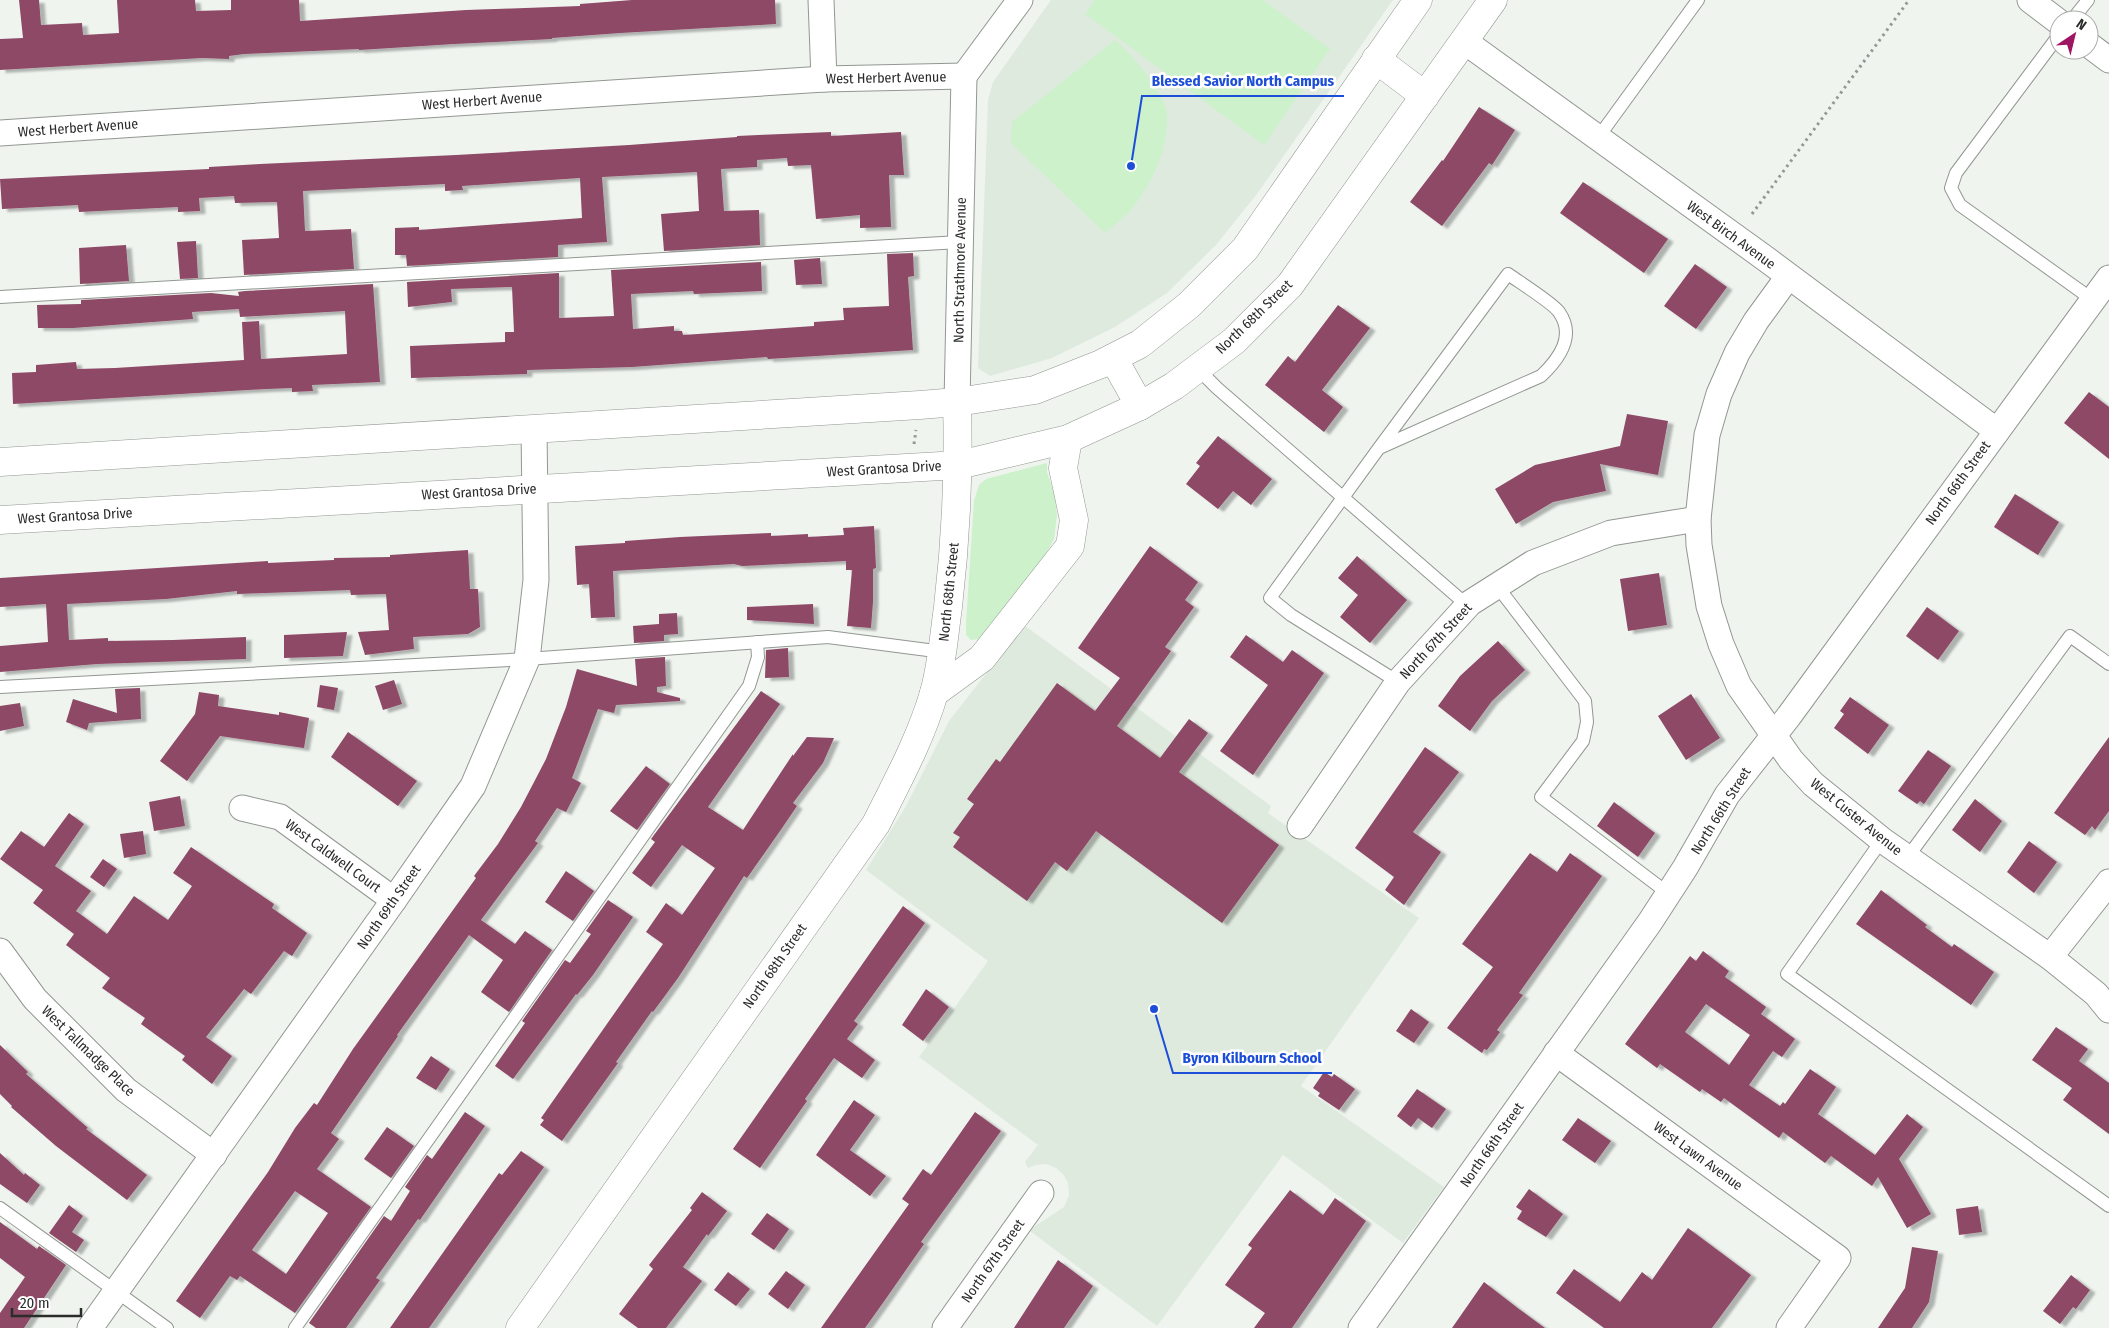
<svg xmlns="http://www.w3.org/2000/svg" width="2109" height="1328" viewBox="0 0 2109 1328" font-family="'Fira Sans Condensed',sans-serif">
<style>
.built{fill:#dfeade}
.green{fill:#ccf1cb}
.building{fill:#8d4866;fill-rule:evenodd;filter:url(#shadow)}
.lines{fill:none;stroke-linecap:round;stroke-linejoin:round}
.service-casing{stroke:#929792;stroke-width:14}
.minor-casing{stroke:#929792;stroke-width:27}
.tertiary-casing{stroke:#929792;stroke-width:29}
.path{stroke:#949894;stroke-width:3;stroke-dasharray:2.5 4;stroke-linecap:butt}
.service{stroke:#fff;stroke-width:12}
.minor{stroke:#fff;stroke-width:25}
.tertiary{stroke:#fff;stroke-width:28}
.labels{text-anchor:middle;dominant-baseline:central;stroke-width:5;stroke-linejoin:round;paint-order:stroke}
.street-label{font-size:14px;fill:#2a2c2a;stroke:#fff}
.leader{fill:none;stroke:#1d4ed8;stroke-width:2}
.callout-dot{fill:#1d4ed8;stroke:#fff;stroke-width:2}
.callout-label{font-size:15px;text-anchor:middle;font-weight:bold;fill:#1d4ed8;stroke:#fff;stroke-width:5;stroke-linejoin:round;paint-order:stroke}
</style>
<defs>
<filter id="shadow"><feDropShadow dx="5.5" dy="3" stdDeviation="1" flood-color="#0004"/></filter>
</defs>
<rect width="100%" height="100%" fill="#eff4ef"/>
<!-- built -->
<g class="built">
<path d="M1051 0H1393L1257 194 1216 245 1167 293 1115 327 1052 358 990 376 978 368 988 100 993 82Z"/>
<path d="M1024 625 1271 806 1268 813 1419 918 1301 1086 1444 1187 1403 1243 1283 1155 1157 1326 1030 1231 1035 1226 1064 1207 1069 1195 1068 1183 1063 1174 1056 1168 1046 1164 1036 1165 1028 1168 1025 1162 1038 1145 919 1057 988 961 866 870 906 806 949 721Z"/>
</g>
<!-- green -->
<g class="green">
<path d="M1095 0H1263L1330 49 1264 145 1085 14Z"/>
<path d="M1115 40C1131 53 1165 93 1167 114 1169 148 1152 184 1131 210 1124 218 1114 225 1105 233L1011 143 1012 122Z"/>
<path d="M1047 463V472L1054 493 1057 515 1054 539 1044 557 980 639 971 640 966 635V623L974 501 979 485 986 479Z"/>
</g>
<!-- building -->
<g class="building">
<path d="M19 0H39L41 25 82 23 83 35 119 33 117 0H195L196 11 231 10V0H299L300 21 466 10 580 6V4L632 0H775L776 24 620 33 552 38V39L454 44 359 50V49L244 54 229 56V59L202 58 0 70V39L23 38Z"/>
<path d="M1479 107 1515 130 1492 165 1489 163 1442 226 1410 202 1442 160 1443 161Z"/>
<path d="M831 132V136L901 132 904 175H889L891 227 860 228V215L816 219 811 165 788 166 787 158 757 160V167L721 169 724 211 759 210 760 245 664 251 661 214 699 211 697 172 602 177 607 242 558 245V257L407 266 406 255H395V228L419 227V230L582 218 580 178 462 186 463 190 445 191V184L303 191 305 231 351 229 354 269 244 275 242 240 279 238 277 202 235 203 234 196 199 198 200 211 178 212V207L79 212 78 205 2 209 0 179 209 169V167L260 164 456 155 629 145 737 137V136Z"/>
<path d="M1583 182 1668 239 1644 273 1560 213Z"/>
<path d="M196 241 198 278 180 279 177 242Z"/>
<path d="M126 245 129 281 80 284 79 248Z"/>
<path d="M913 253 914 276 908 277 913 350 768 359 767 357 632 367 527 370V374L411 378 410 346 505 342V332H514L512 287 451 289 452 302 408 307 407 282 559 273V318L614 316 611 270 761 262 762 291 694 294 693 291 631 294 633 329 674 326V331H682L683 335 814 326V322L844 320 843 308 889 306 887 254Z"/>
<path d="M820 258 822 284 796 285 794 260Z"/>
<path d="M1695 264 1727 287 1696 329 1664 306Z"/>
<path d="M373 284 380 382 312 385 313 391 292 392V388L266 389 13 404 12 373 36 372V365L76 362 77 369 115 368 244 360 242 322 259 321 261 359 347 354 345 311 240 317 239 309 192 312 193 319 73 328H38L37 305 81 304V300L211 293 239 296 238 292 245 291Z"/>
<path d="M1338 305 1370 328 1322 390 1343 407 1324 432 1265 385 1288 356 1295 362Z"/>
<path d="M2089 392 2109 407V459L2064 423Z"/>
<path d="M1627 414 1668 421 1658 475 1600 464 1606 491 1553 502 1516 524 1495 489 1535 465 1620 446Z"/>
<path d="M1218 436 1272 479 1251 505 1233 491 1218 509 1186 484 1200 466 1196 463Z"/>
<path d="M2015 494 2059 522 2038 555 1994 527Z"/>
<path d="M874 526 876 568 873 569V602L871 628 847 626 852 570H846V561L742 566 734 564 613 571 615 617 591 618 589 584 577 585 575 546 625 543V541L680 537 771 533V536L808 534V537L844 535 843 528Z"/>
<path d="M1150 546 1198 582 1185 600 1194 607 1165 647 1171 651 1117 726 1160 758 1189 719 1208 733 1179 772 1279 845 1222 923 1096 831 1067 871 1055 862 1027 901 953 847 960 837 953 833 974 804 967 799 996 759 1000 762 1057 683 1095 711 1120 678 1078 648Z"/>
<path d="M468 550 470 589H478L480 627 468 634 413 637 414 649 365 655 358 632 389 630 386 594 351 595 350 590 237 594V591L166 599 67 604 69 640 108 638V641L173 640 246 637V659L97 664 0 672V646L48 642 46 604 0 607V578L268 561V563L334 560V558L390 557V555Z"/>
<path d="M1357 556 1407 600 1370 643 1340 617 1358 595 1338 578Z"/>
<path d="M1659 573 1667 625 1628 631 1620 579Z"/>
<path d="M813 604 814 624 747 620V607Z"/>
<path d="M1927 607 1959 631 1938 660 1906 636Z"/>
<path d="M677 613 678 634 664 635V641L634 643 633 626 659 624V614Z"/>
<path d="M347 632 343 656 284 658V635Z"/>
<path d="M1246 635 1283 662 1292 650 1324 673 1253 775 1220 751 1268 685 1230 657Z"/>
<path d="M1498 641 1525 670 1492 701 1470 731 1438 706 1460 676Z"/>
<path d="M788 648 789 677 765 678 766 650Z"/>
<path d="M665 657 666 686 657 687V692L680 698V701L616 705 614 713 598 709 572 778 581 783 566 812 557 808 535 841 538 843 481 920 515 944 525 931 552 950 509 1012 481 992 503 960 469 935 397 1035 398 1036 331 1133 339 1139 317 1169 371 1207 295 1313 240 1276 237 1280 230 1276 200 1318 176 1301 268 1172 295 1128 314 1103 317 1105 353 1049 476 878 474 876 498 844 521 807 546 759 566 707 577 669 637 686 635 659ZM295 1191 328 1213 286 1274 252 1250Z"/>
<path d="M394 680 402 704 383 710 375 686Z"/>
<path d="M320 685 338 688 334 710 317 707Z"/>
<path d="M140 688 141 719 89 723 87 730 66 722 73 699 117 713 115 689Z"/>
<path d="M761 691 780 704 708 807 743 830 793 754V756L807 737 834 738 823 763 793 803 797 806 780 831 747 878 744 876 678 978 653 1012 652 1011 616 1062 618 1063 562 1141 540 1125 544 1120 541 1118 663 944 646 932 666 903 682 915 715 868 682 845 651 887 632 873 655 842 651 839Z"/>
<path d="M199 692 219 695 218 706 279 715V712L309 718 304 748 220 736 187 781 160 761 195 714Z"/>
<path d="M1691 694 1720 738 1686 760 1658 716Z"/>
<path d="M1850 697 1889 725 1868 754 1834 728 1844 714 1840 711Z"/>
<path d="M20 703 24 726 0 731V706Z"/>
<path d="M348 732 417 781 398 806 331 757Z"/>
<path d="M2109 737V811L2095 830 2092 826 2085 835 2054 813Z"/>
<path d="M1425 747 1459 772 1413 832 1441 852 1404 905 1385 890 1394 877 1355 848Z"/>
<path d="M1928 750 1951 766 1924 804 1920 801 1917 804 1898 791Z"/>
<path d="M646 766 670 784 637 830 610 811Z"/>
<path d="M180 796 185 826 154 831 149 802Z"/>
<path d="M1975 799 2002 821 1980 852 1952 830Z"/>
<path d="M1614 802 1655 833 1638 857 1597 826Z"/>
<path d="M69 813 84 824 55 866 91 891 76 911 107 934 134 896 168 920 192 886 173 873 191 847 274 904 272 908 307 933 292 956 284 951 251 994 244 989 206 1037 232 1056 212 1084 182 1060 185 1056 141 1024 145 1018 102 988 110 978 66 945 74 934 33 903 43 890 0 859 21 831 44 847Z"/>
<path d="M143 831 146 854 124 858 120 834Z"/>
<path d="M2029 841 2057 862 2034 893 2007 872Z"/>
<path d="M1530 853 1557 872 1570 853 1602 876 1519 993 1523 995 1497 1030 1500 1032 1487 1050 1484 1049 1482 1053 1447 1028 1493 967 1462 944Z"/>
<path d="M103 859 117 869 104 887 90 877Z"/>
<path d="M566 871 594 891 573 921 545 902Z"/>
<path d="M1881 890 1927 925 1925 927 1952 947 1954 944 1994 972 1971 1005 1856 924Z"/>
<path d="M608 900 633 917 593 975 577 995 576 994 513 1079 495 1066 525 1023 522 1021 565 960 570 963 591 934 586 931Z"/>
<path d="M903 906 925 923 854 1021 858 1024 847 1039 875 1060 862 1078 834 1058 805 1099 807 1101 760 1168 733 1149Z"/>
<path d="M1703 951 1729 971 1725 977 1766 1007 1761 1014 1795 1039 1782 1057 1773 1051 1749 1085 1780 1106 1783 1102 1785 1104 1810 1069 1836 1087 1818 1114 1875 1155 1907 1114 1923 1127 1899 1159 1931 1214 1907 1228 1878 1177 1872 1186 1831 1156 1825 1163 1783 1132 1779 1138 1724 1098 1721 1102 1702 1089 1700 1092 1660 1064 1657 1068 1625 1044 1690 956 1696 961ZM1706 1004 1750 1035 1729 1065 1685 1032Z"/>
<path d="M926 989 949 1007 923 1041 902 1025Z"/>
<path d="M1411 1009 1429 1022 1414 1043 1396 1031Z"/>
<path d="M2056 1027 2088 1049 2079 1061 2109 1083V1134L2063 1100 2072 1088 2032 1060Z"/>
<path d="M0 1045 28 1072 26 1074 88 1128 86 1129 147 1175 127 1200 56 1146 11 1107 12 1106 0 1094Z"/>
<path d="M431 1056 450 1069 436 1090 416 1078Z"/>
<path d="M1324 1072 1332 1077 1334 1074 1355 1089 1339 1110 1318 1096 1320 1093 1313 1088Z"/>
<path d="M1417 1089 1446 1109 1432 1128 1418 1118 1411 1127 1397 1116Z"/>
<path d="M854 1100 875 1115 850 1150 886 1176 870 1196 816 1155Z"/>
<path d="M465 1112 485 1126 420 1220 418 1219 376 1278 380 1280 346 1328H316L309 1323 384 1216 391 1221 410 1191 405 1187 427 1155 432 1159Z"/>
<path d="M975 1112 1001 1131 921 1242 924 1244 885 1300 865 1328H821L909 1204 902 1199 923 1169 931 1175Z"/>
<path d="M1578 1118 1611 1141 1595 1163 1562 1140Z"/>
<path d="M387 1127 414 1146 391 1178 364 1159Z"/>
<path d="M521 1151 544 1167 429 1328H390L499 1173 502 1175Z"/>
<path d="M0 1153 24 1175 25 1173 40 1185 27 1203 0 1184Z"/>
<path d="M1529 1189 1563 1214 1546 1237 1517 1219 1522 1211 1516 1207Z"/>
<path d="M1290 1190 1323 1215 1335 1198 1366 1221 1292 1328H1254L1265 1313 1225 1285 1252 1248 1248 1245Z"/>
<path d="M702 1192 727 1211 708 1236 707 1234 683 1267 702 1281 666 1328H638L619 1314 653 1269 649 1265 692 1210 690 1208Z"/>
<path d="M69 1205 83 1216 72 1232 84 1240 76 1252 49 1233Z"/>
<path d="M1978 1206 1982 1232 1959 1235 1956 1209Z"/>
<path d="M767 1213 789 1229 774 1250 751 1234Z"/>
<path d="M0 1222 37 1249 39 1246 66 1265 24 1328H0V1313L25 1277 0 1258Z"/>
<path d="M1688 1228 1751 1275 1712 1328H1604L1556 1293 1574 1269 1620 1302 1642 1272 1652 1280Z"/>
<path d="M1912 1247 1938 1251 1929 1302 1912 1328H1878L1905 1288Z"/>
<path d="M1058 1260 1093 1286 1064 1328H1014Z"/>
<path d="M786 1271 805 1285 788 1309 768 1294Z"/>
<path d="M728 1272 750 1289 736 1306 714 1290Z"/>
<path d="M2071 1275 2090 1290 2076 1309 2073 1307 2060 1324 2043 1311Z"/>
<path d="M1484 1282 1519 1309 1545 1328H1452Z"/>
</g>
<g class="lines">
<!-- service casing -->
<g class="service-casing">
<g id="service">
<path d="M2072 20 2088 0"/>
<path d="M2059 35 1956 173 1951 188 1960 205 2093 300"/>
<path d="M1597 139 1698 0"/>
<path d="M0 297 960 242"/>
<path d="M1198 369 1217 388 1468 606"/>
<path d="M1379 448 1541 376C1559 359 1576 336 1559 312 1553 303 1519 282 1508 274L1379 448 1270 598 1291 615 1398 682"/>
<path d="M1497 586 1585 701 1587 722 1583 741 1541 797 1669 894"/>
<path d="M0 687 527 659 828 637 943 652"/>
<path d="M1882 840 1787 974 2109 1206"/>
<path d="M1907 858 2070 636 2109 664"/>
<path d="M0 1208 167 1328"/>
<path d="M295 1328 749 686 758 657 757 642"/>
</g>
</g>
<!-- minor casing -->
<g class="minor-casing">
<g id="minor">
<path d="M821 0 824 79"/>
<path d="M2030 0 2059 22"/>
<path d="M1464 41 1766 259 1997 431"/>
<path d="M2089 45 2109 60"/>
<path d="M964 76 1020 0"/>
<path d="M0 133 824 79 964 76"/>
<path d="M1788 277 1756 321 1737 353 1719 394 1707 435 1698 519 1699 545 1709 606 1721 644 1739 686 1791 760 1813 784 1882 840 2050 957 2096 994 2109 1010"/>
<path d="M957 402 964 76"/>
<path d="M242 808 280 817 394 900"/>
<path d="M1300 826 1398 682 1470 603 1533 563 1611 533 1698 519"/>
<path d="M0 951 35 999 126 1090 214 1155"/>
<path d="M2050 957 2109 882"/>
<path d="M1556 1053 1838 1258 1789 1328"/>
<path d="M90 1328 394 900 473 786 527 659 536 580 534 429"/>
<path d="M945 1328 1041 1193"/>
<path d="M1361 1328 1650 922 1685 868 1727 795 1789 716 2109 278"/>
</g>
</g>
<!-- tertiary casing -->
<g class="tertiary-casing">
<g id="tertiary">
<path d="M1376 59 1425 96"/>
<path d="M1113 358 1140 406"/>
<path d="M0 462 920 405 957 402 1035 390 1101 364 1140 344 1189 305 1245 249 1418 0"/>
<path d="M0 520 959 465 1068 439 1140 406 1174 386 1234 341 1290 285 1493 0"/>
<path d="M934 693 982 658 1070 546 1074 520 1063 468 1068 439"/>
<path d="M520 1328 876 824C897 782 921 738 934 693 942 665 944 635 948 607 956 539 959 471 957 402"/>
</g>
</g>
<!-- path -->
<g class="path">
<path d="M1752 214 1909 0"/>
<path d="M914 444 916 430"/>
</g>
<!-- service -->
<use href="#service" class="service"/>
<!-- minor -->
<use href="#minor" class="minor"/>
<!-- tertiary -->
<use href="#tertiary" class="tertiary"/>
</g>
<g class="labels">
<!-- street labels -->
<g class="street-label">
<text transform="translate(886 78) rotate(-1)">West Herbert Avenue</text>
<text transform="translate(482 101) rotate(-4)">West Herbert Avenue</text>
<text transform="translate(78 128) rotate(-4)">West Herbert Avenue</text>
<text transform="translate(1731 235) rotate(36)">West Birch Avenue</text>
<text transform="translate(960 270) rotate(-89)">North Strathmore Avenue</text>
<text transform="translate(1254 317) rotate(-44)">North 68th Street</text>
<text transform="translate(884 469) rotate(-3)">West Grantosa Drive</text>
<text transform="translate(1958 483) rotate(-54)">North 66th Street</text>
<text transform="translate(479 492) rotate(-3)">West Grantosa Drive</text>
<text transform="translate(75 516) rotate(-3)">West Grantosa Drive</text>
<text transform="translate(949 592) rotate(-84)">North 68th Street</text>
<text transform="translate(1436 641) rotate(-47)">North 67th Street</text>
<text transform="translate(1721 811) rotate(-58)">North 66th Street</text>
<text transform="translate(1856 817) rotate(39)">West Custer Avenue</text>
<text transform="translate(333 856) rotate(36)">West Caldwell Court</text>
<text transform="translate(389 907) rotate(-55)">North 69th Street</text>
<text transform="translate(775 966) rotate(-55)">North 68th Street</text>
<text transform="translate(88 1051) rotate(44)">West Tallmadge Place</text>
<text transform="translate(1492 1145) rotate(-55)">North 66th Street</text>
<text transform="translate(1698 1156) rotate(36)">West Lawn Avenue</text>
<text transform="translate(993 1261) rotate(-55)">North 67th Street</text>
</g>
</g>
<!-- callouts -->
<path class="leader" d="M1131 166L1142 96H1344M1154 1009L1173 1073H1332"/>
<g class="callout-dot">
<circle cx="1131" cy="166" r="5"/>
<circle cx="1154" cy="1009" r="5"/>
</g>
<g class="callout-label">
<text x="1243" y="86">Blessed Savior North Campus</text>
<text x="1252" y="1063">Byron Kilbourn School</text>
</g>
<!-- north arrow -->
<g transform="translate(2074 35) rotate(35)"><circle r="24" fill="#ffffff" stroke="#aaabaa"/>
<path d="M0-4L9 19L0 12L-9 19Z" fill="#9f1561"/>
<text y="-8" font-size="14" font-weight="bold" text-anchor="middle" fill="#2a2c2a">N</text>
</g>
<!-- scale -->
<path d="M12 1308v8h69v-8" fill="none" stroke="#2a2c2a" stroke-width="2.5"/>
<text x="20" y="1308" font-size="15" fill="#2a2c2a" stroke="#ffffff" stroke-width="4" paint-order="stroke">20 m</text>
</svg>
